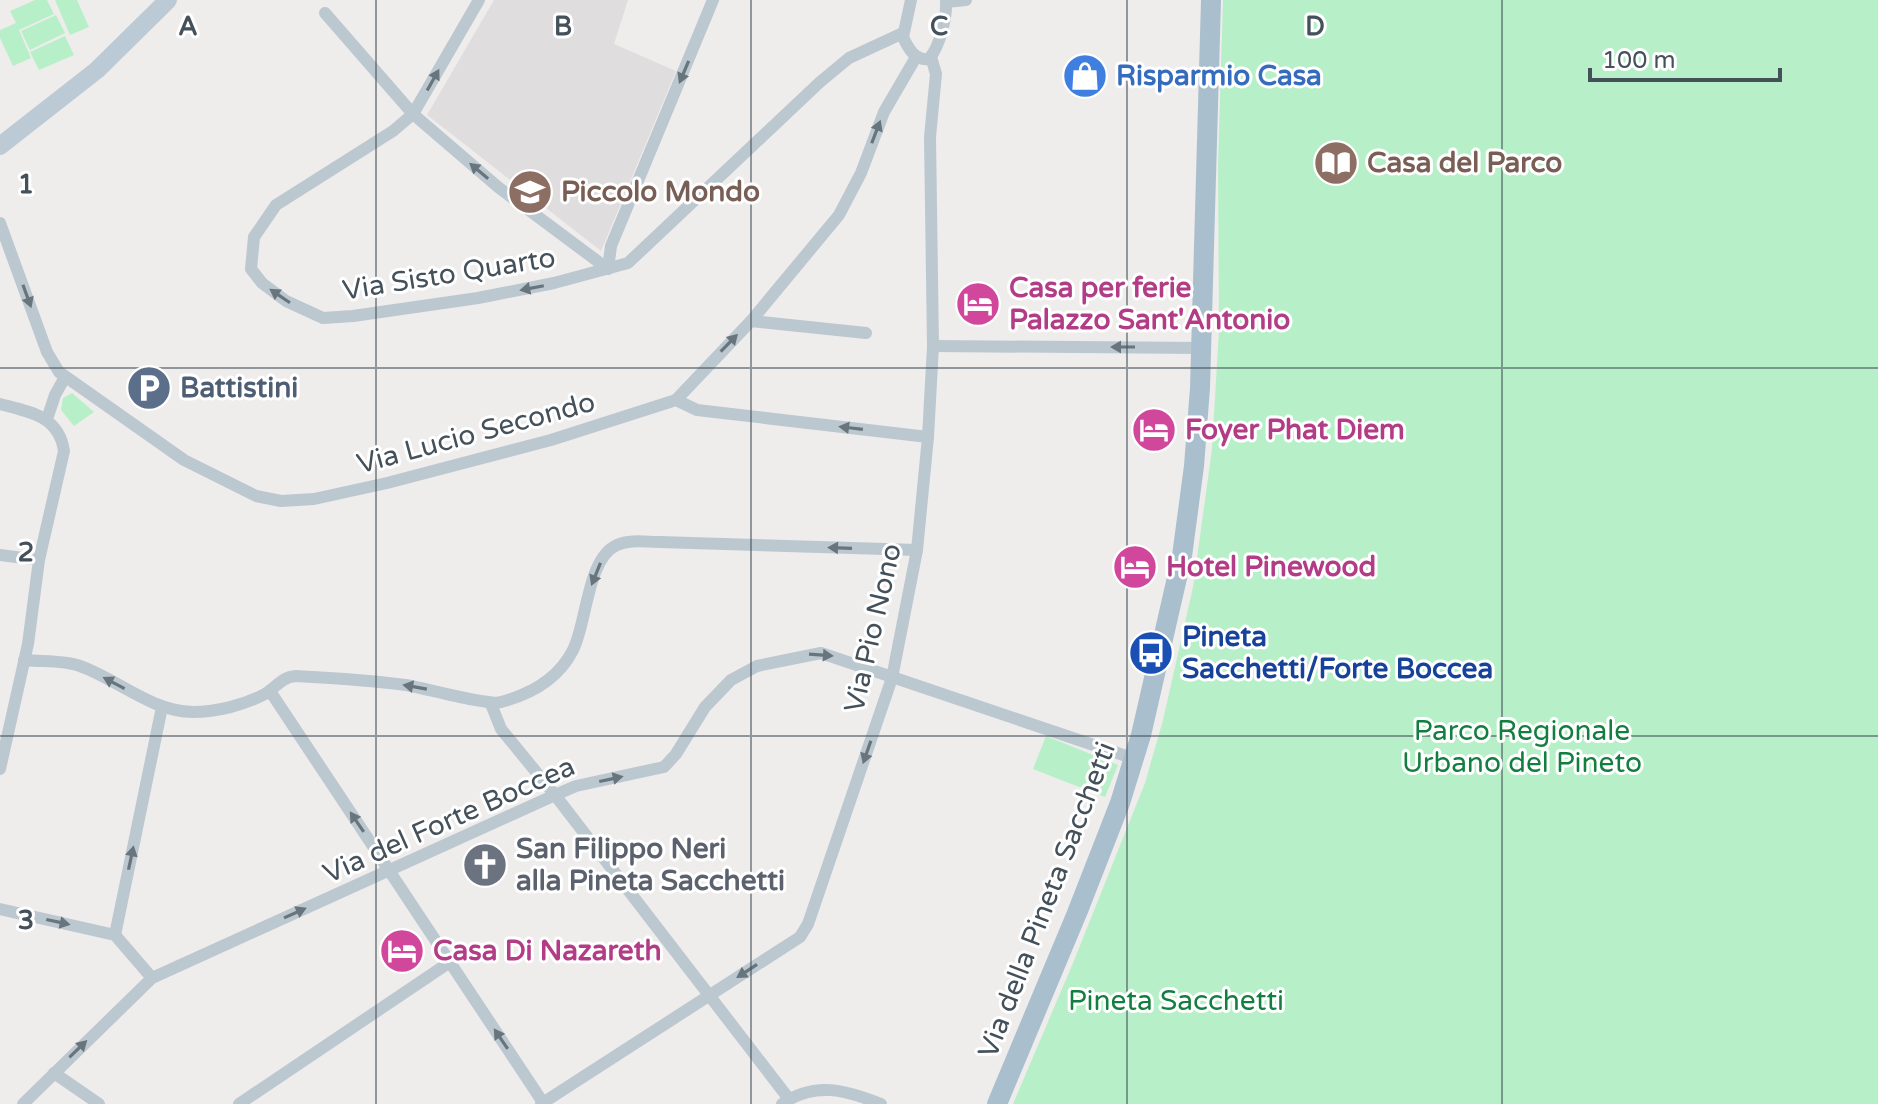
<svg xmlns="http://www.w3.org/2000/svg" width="1878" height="1104" viewBox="0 0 1878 1104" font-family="'Varela Round',sans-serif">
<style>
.education{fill:#e0ddde}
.green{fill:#b7f0c8}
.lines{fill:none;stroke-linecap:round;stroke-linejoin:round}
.minor{stroke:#bcc8d0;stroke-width:12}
.secondary{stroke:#bbcad4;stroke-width:18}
.primary{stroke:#aabfcd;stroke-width:20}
.oneway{fill:#68757d}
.grid{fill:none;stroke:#44515a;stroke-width:2;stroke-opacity:0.55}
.labels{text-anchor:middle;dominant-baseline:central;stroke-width:6;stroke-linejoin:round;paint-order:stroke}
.shop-label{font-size:28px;font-weight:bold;fill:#366cbe;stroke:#fff;text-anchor:start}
.education-label{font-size:28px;font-weight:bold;fill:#785e54;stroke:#fff;text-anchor:start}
.street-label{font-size:28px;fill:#44515a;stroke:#fff}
.hotel-label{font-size:28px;font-weight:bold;fill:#b23c85;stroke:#fff;text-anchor:start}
.service-label{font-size:28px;font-weight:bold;fill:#4e5e75;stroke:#fff;text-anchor:start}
.transit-label{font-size:28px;font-weight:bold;fill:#164399;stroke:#fff;text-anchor:start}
.park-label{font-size:28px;fill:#127e3f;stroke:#fff}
.worship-label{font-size:28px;font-weight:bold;fill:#5b616d;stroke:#fff;text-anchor:start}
.grid-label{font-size:26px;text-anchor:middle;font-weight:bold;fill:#44515a;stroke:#fff;stroke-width:6;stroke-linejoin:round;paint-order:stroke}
</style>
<rect width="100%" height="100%" fill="#efecec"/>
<!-- education -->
<path class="education" d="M494 0H628L614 44 676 71 601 251 427 115Z"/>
<!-- green -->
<g class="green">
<path d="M35 0H47L54 14 19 30 31 58 13 66 0 38V30L16 23 10 11Z"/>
<path d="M55 0H77L89 27 70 35Z"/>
<path d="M1223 0H1878V1104H1013L1073 963 1145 783 1163 720 1193 587 1212 449 1219 329 1218 164Z"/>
<path d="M56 15 65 33 30 50 21 31Z"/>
<path d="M65 36 74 55 39 70 30 52Z"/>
<path d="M72 393 94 412 74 426 61 410 63 398Z"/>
<path d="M1046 736 1118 765 1105 797 1033 769Z"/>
</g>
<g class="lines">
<!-- minor -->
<g class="minor">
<path d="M479 0 413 114 393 131 276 205 254 237 251 269 262 283 286 301 323 318 353 316 478 298 554 283 628 263 820 82 849 58 903 33"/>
<path d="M911 0 903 37C908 48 915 61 929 59 940 46 947 17 946 0"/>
<path d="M946 2 966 0"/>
<path d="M325 13 413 114 498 187 608 269"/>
<path d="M0 223 47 352 59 372 184 460 256 496 281 501 314 499 387 483 551 440 676 400 697 410 928 437"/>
<path d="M608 269 611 246 713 0"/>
<path d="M751 321 866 333"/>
<path d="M933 346 1201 348"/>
<path d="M676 400 751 321 839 215 861 173 884 112 916 57"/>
<path d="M0 404C30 412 59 416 64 451L39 560 28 644 0 769"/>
<path d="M47 419 55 395 65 377"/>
<path d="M0 555 39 560"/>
<path d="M24 660C42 662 63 660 80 666 119 680 150 711 193 712 217 712 244 705 265 694 277 687 281 677 296 676 332 678 370 680 406 685 424 688 489 706 501 702 531 694 559 678 573 650 587 623 587 558 617 545 630 539 646 542 660 542L917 550"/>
<path d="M270 691 544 1104"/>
<path d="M491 704 501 729 555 795 789 1099"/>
<path d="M0 909 115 935 152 978"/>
<path d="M115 935 162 707"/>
<path d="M54 1073 99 1104"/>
<path d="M23 1104 152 978 555 795 576 786 664 767 676 754 705 707 731 680 757 666 821 653 1135 759"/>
<path d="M239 1104 450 962"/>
<path d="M541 1104 800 937 808 924 892 678 917 550 928 437 933 346 930 137 936 74 931 57"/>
<path d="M782 1104C815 1081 846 1090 881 1104"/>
</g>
<!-- secondary -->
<path class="secondary" d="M0 146 97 70 168 0"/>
<!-- primary -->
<path class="primary" d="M997 1104 1077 913 1120 803 1141 735 1182 556 1194 466 1200 388 1211 0"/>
</g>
<!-- one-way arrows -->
<defs><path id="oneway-solid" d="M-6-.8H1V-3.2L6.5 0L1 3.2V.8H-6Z" transform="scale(2)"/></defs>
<g class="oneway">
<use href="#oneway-solid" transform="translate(684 72) rotate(113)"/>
<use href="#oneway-solid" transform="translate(433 80) rotate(-61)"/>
<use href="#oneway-solid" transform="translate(876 132) rotate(-69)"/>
<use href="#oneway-solid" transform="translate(479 171) rotate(-140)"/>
<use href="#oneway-solid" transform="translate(532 288) rotate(169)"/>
<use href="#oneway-solid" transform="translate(27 296) rotate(70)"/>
<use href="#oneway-solid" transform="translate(280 296) rotate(-146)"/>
<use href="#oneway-solid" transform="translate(729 343) rotate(-46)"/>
<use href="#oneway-solid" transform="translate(1123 347) rotate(-180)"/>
<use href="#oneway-solid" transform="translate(851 428) rotate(-173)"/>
<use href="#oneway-solid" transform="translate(840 548) rotate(-178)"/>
<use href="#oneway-solid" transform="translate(596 574) rotate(112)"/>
<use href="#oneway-solid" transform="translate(821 655) rotate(4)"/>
<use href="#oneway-solid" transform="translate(114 683) rotate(-152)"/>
<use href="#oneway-solid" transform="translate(415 687) rotate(-170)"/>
<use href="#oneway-solid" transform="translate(867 752) rotate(109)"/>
<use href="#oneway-solid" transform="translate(611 779) rotate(-12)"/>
<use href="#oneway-solid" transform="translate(357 822) rotate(-124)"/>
<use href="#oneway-solid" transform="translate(131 858) rotate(-78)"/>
<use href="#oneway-solid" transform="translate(295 913) rotate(-24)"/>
<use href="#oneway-solid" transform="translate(58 922) rotate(12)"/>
<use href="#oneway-solid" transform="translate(747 971) rotate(147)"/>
<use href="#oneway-solid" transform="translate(501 1039) rotate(-124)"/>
<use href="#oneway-solid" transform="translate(78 1049) rotate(-44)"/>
</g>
<!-- grid -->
<path class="grid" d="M376 0V1104M751 0V1104M1127 0V1104M1502 0V1104M0 368H1878M0 736H1878"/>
<!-- icons -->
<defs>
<g id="shop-disc" transform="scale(2.3)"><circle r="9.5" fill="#3f7fe0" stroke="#fff"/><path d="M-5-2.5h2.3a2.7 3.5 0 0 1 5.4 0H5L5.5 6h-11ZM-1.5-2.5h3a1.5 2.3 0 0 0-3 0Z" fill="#fff"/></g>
<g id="library-disc" transform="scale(2.3)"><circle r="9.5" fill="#8d6e63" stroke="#fff"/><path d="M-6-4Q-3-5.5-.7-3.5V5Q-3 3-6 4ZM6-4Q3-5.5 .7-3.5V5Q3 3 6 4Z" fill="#fff"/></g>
<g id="school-disc" transform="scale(2.3)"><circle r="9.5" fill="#8d6e63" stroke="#fff"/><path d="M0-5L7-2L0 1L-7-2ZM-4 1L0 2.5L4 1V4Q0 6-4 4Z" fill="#fff"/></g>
<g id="hotel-disc" transform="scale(2.3)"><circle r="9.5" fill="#d1479c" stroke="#fff"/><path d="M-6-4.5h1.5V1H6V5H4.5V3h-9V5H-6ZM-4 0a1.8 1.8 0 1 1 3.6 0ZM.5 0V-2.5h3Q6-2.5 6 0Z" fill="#fff"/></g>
<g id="parking-disc" transform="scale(2.3)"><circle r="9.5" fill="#5c6f8a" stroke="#fff"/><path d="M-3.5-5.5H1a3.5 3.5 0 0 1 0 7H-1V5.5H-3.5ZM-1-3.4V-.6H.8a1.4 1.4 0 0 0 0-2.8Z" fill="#fff"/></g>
<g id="bus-disc" transform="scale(2.3)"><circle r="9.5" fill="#1a4fb4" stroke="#fff"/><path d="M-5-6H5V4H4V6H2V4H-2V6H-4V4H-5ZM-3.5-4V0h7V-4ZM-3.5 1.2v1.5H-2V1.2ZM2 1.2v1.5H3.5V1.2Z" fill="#fff"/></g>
<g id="church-disc" transform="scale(2.3)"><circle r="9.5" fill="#6b7280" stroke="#fff"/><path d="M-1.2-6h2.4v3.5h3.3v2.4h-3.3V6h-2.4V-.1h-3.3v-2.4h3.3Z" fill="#fff"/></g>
</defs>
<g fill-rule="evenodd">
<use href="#shop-disc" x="1085" y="76"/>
<use href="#library-disc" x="1336" y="163"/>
<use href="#school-disc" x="530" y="192"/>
<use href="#hotel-disc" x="978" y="304"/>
<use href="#parking-disc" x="149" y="388"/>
<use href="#hotel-disc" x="1154" y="430"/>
<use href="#hotel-disc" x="1135" y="567"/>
<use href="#bus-disc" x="1151" y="653"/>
<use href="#church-disc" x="485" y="865"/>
<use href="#hotel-disc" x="402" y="951"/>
</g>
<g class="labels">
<!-- shop labels -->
<g class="shop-label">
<text x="1116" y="76">Risparmio Casa</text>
</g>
<!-- education labels -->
<g class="education-label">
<text x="1367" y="163">Casa del Parco</text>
<text x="561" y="192">Piccolo Mondo</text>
</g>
<!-- street labels -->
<g class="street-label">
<text transform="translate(449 274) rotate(-9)">Via Sisto Quarto</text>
<text transform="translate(476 433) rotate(-15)">Via Lucio Secondo</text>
<text transform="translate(873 628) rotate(-77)">Via Pio Nono</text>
<text transform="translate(449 820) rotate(-24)">Via del Forte Boccea</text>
<text transform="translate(1047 900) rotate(-69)">Via della Pineta Sacchetti</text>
</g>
<!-- hotel labels -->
<g class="hotel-label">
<text x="1009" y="288">Casa per ferie<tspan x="1009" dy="32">Palazzo Sant'Antonio</tspan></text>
<text x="1185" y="430">Foyer Phat Diem</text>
<text x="1166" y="567">Hotel Pinewood</text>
<text x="433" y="951">Casa Di Nazareth</text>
</g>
<!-- service labels -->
<g class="service-label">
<text x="180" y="388">Battistini</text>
</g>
<!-- transit labels -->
<g class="transit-label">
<text x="1182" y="637">Pineta<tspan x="1182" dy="32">Sacchetti/Forte Boccea</tspan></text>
</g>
<!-- park labels -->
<g class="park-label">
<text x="1522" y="731">Parco Regionale<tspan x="1522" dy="32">Urbano del Pineto</tspan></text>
<text x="1176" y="1001">Pineta Sacchetti</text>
</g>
<!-- worship labels -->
<g class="worship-label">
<text x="516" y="849">San Filippo Neri<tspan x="516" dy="32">alla Pineta Sacchetti</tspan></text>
</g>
</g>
<g class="grid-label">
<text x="188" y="35">A</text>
<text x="563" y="35">B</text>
<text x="939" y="35">C</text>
<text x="1315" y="35">D</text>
<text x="26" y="193">1</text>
<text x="26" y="561">2</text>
<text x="26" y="929">3</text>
</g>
<!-- scale -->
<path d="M1590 68v12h190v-12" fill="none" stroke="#44515a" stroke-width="4"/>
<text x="1602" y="68" font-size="24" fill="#44515a" stroke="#ffffff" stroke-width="6" paint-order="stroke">100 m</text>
</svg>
